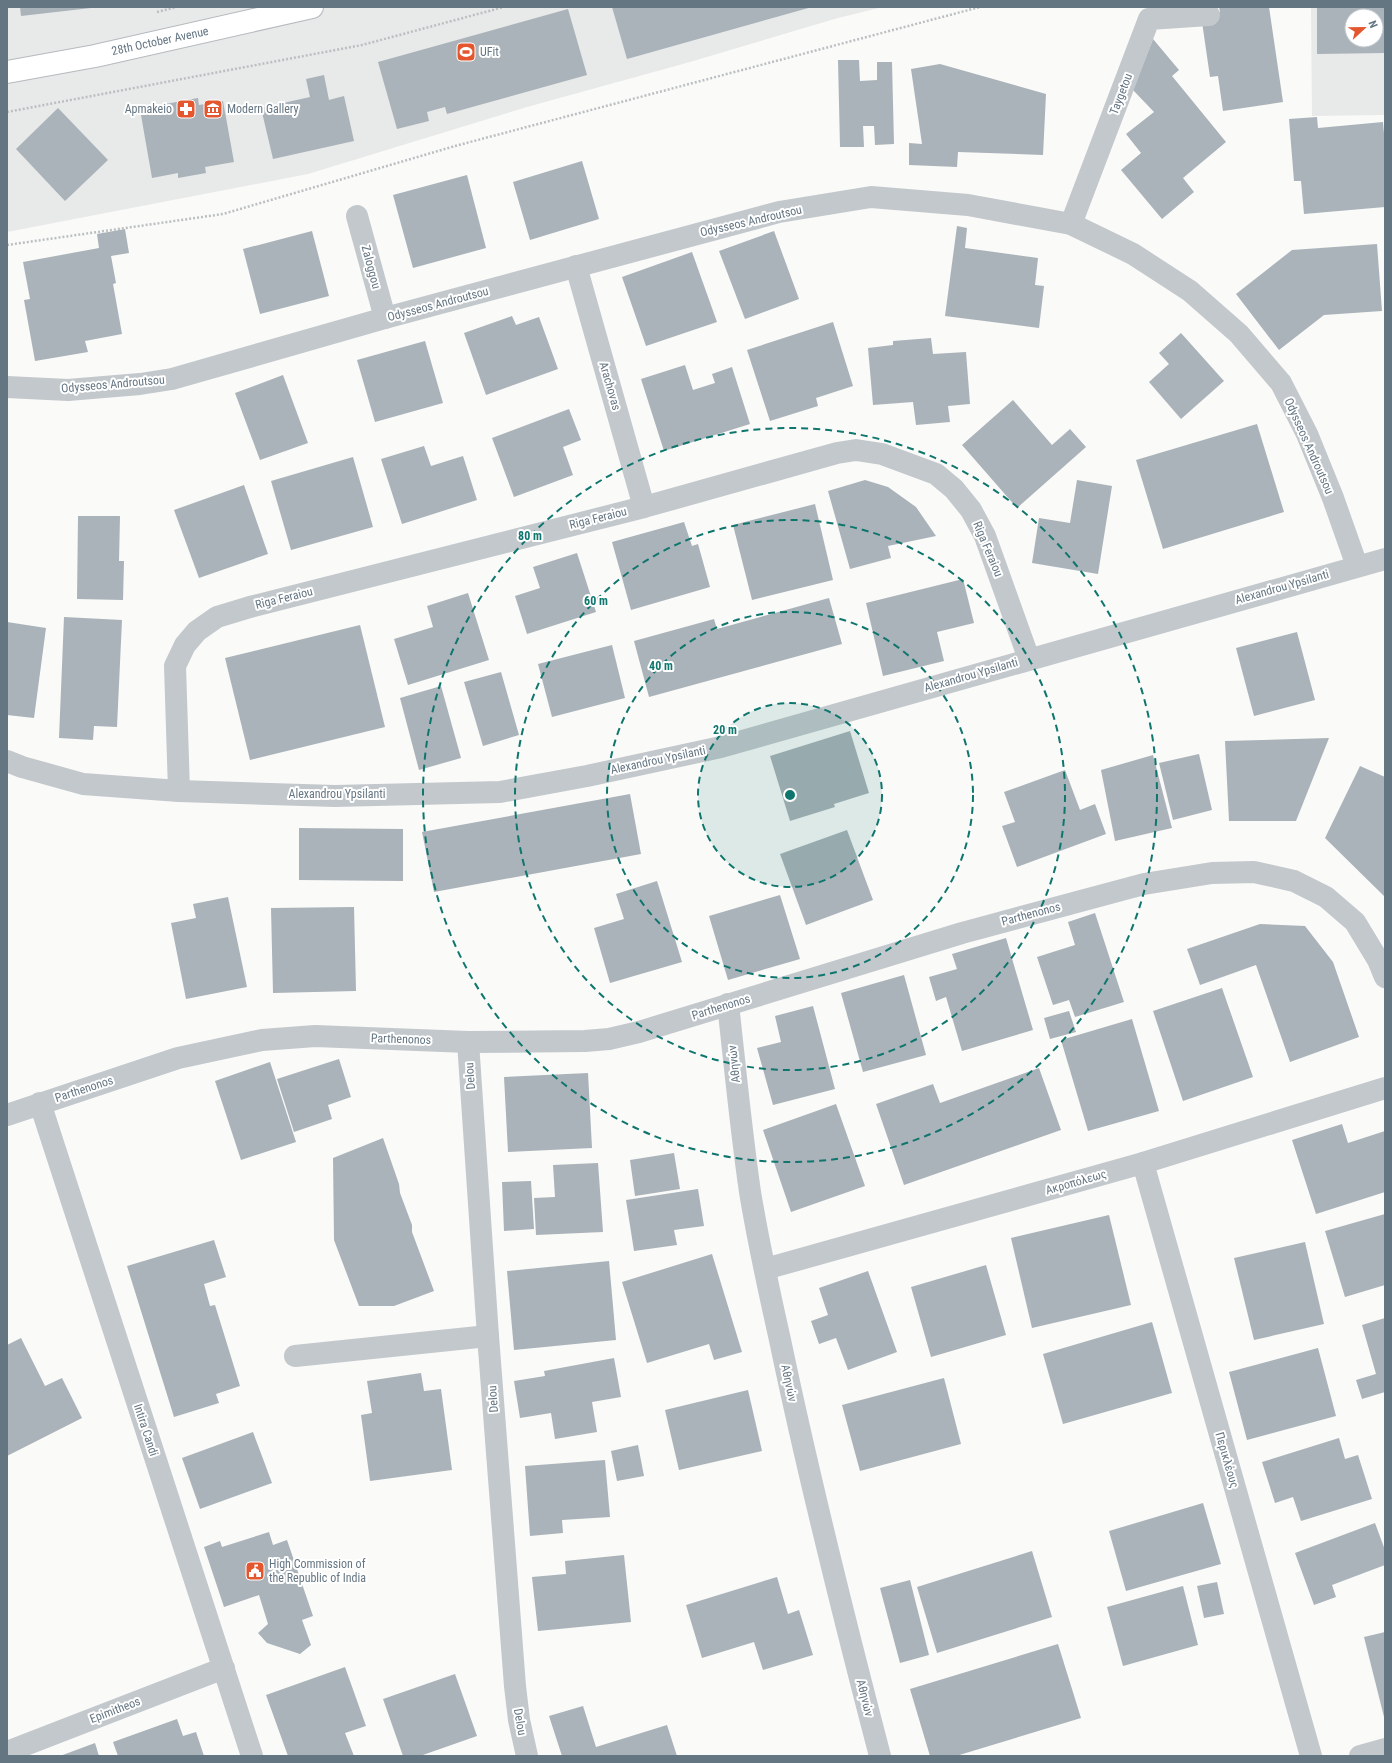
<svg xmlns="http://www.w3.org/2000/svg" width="1392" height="1763" viewBox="0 0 1392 1763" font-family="'Roboto Condensed',sans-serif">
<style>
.built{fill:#e8e9e9;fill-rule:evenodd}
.building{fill:#aab3b9;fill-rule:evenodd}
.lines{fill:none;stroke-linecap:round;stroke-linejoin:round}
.major-casing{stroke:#b5babe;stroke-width:24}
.path{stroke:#bbbfc2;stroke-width:2.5;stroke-dasharray:2 2;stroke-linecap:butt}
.minor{stroke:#c3c8cc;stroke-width:22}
.major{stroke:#fff;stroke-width:22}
.ring{fill:none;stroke:#0f766e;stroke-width:2;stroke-dasharray:7 5}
.labels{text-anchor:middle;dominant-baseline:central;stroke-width:4;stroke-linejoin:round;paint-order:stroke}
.street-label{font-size:12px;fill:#657683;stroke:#fff}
.poi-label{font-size:12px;fill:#657683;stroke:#fff;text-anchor:start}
.centre{fill:#0f766e;stroke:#fff;stroke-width:2}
.ring-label{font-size:12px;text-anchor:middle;font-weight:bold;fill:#0f766e;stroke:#fff;stroke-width:4;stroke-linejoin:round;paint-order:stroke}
</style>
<rect width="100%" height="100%" fill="#fafaf8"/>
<!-- built -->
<g class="built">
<path d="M7 7H883L838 18 690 62 527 107 308 174 7 232Z"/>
<path d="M1311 7H1385V115L1312 116ZM1352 16H1376V40H1352Z"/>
</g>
<!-- building -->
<g class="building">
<path d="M20 7H91V8L21 16Z"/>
<path d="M612 7H812L627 59Z"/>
<path d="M1219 7H1269L1283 102 1223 111 1218 76 1210 77 1201 15 1220 12Z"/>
<path d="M1317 7H1385V53L1317 54ZM1352 16H1376V40H1352Z"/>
<path d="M568 9 587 75 447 114 445 107 427 112 429 121 397 129 378 62Z"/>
<path d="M1153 39 1179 70 1172 76 1226 142 1183 178 1194 192 1162 219 1121 170 1141 153 1126 134 1154 112 1133 90Z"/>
<path d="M838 60H859L860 81 877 80V62H892L894 144 875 145 874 126H863L864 147H840Z"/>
<path d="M940 64 1046 94 1043 155 958 152 957 167 909 165V143L922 144 911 69Z"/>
<path d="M324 75 329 100 344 96 354 141 273 159 261 108 310 97 306 79Z"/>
<path d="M198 98 199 105 223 101 234 162 205 167 206 173 178 178V173L152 178 141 115 161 111 160 105Z"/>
<path d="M58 108 108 160 65 201 16 149Z"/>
<path d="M1317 117 1318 128 1383 122 1385 145V207L1304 214 1301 181H1294L1289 119Z"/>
<path d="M582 161 599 219 530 240 513 182Z"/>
<path d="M467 175 486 248 413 268 393 195Z"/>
<path d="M957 226 967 228 965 248 1038 258 1035 285 1044 286 1039 328 945 316Z"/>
<path d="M125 229 129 253 111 256 116 283 113 284 122 334 85 341 88 352 35 361 24 300 30 299 23 262 99 248 97 234Z"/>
<path d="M312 231 329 296 260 314 243 249Z"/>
<path d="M774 231 799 299 745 319 719 251Z"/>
<path d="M1377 244 1382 311 1324 315 1279 350 1236 294 1292 250Z"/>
<path d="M692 252 717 322 646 346 622 277Z"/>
<path d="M512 316 516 325 539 317 558 369 486 395 464 333Z"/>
<path d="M833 322 853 386 816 398 818 406 770 421 747 350Z"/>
<path d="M1181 333 1224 381 1181 419 1149 382 1169 364 1159 353Z"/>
<path d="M931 338 933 354 966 352 970 404 948 406 950 422 916 425 913 402 873 405 868 348 893 345V341Z"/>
<path d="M425 341 443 403 375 422 357 360Z"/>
<path d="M685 365 693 390 715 383 712 374 732 367 750 424 664 451 641 379Z"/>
<path d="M283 375 308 443 260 460 235 393Z"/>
<path d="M1013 400 1052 445 1070 429 1086 447 1017 508 962 445Z"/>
<path d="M569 409 581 440 563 447 573 475 514 497 492 438Z"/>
<path d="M1257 424 1284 512 1163 549 1136 460Z"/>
<path d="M424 446 431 466 463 456 477 500 402 524 381 459Z"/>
<path d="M353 457 373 527 291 550 271 481Z"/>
<path d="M865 480 888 487 916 507 936 536 888 546 891 558 850 569 828 491Z"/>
<path d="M1077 480 1112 486 1098 574 1032 563 1039 518 1070 523Z"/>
<path d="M244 485 268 554 199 578 174 510Z"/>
<path d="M815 504 833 580 752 600 733 525Z"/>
<path d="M78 516H120L119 561H124L123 600 77 599Z"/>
<path d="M684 522 692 546 698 544 710 587 631 610 612 542Z"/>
<path d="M577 553 596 612 527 634 515 596 540 588 533 567Z"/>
<path d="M963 579 974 623 937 632 944 661 883 676 866 603Z"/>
<path d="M468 593 489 660 408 685 394 639 433 627 427 606Z"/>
<path d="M829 598 842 644 649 697 634 641 714 619 717 629Z"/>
<path d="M64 617 122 620 117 727 94 726 93 740 59 738Z"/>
<path d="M7 622 46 628 34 718 7 715Z"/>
<path d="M360 625 385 727 250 760 225 658Z"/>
<path d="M1297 632 1315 700 1254 716 1236 648Z"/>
<path d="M612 645 625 698 552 717 538 664Z"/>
<path d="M501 672 519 735 483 746 464 682Z"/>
<path d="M441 686 461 758 419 770 400 698Z"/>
<path d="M850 731 869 793 834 804 835 807 790 821 770 756Z"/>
<path d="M1329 738 1296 821H1229L1225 741Z"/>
<path d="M1199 754 1212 810 1173 820 1159 763Z"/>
<path d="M1153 755 1172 828 1115 841 1101 770Z"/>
<path d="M1360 766 1385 777V897L1325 838Z"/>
<path d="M1065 770 1080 810 1095 804 1106 834 1017 867 1002 826 1015 822 1004 792Z"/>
<path d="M630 794 641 854 434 892 422 832Z"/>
<path d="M299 828 403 829V881L299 880Z"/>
<path d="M847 830 873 900 806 925 780 854Z"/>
<path d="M657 881 682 962 610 983 594 928 624 919 616 894Z"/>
<path d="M780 895 800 959 728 980 709 916Z"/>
<path d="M228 897 247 987 186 999 171 923 196 918 193 904Z"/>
<path d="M354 907 356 991 273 993 271 908Z"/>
<path d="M1095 913 1124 1002 1075 1017 1069 1000 1053 1005 1037 957 1075 945 1068 922Z"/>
<path d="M1260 924 1305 926 1333 962 1359 1037 1290 1062 1256 965 1200 985 1187 949Z"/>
<path d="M1006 938 1033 1030 962 1051 946 997 936 1001 929 977 957 969 952 954Z"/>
<path d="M904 975 926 1055 863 1072 841 993Z"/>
<path d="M1222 988 1253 1077 1183 1101 1153 1011Z"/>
<path d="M813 1006 835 1089 773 1105 757 1048 781 1042 775 1016Z"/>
<path d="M1069 1011 1076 1032 1050 1039 1044 1018Z"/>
<path d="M1132 1019 1159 1111 1088 1131 1061 1040Z"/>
<path d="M339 1059 351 1097 328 1105 332 1119 294 1132 277 1079Z"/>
<path d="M270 1062 296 1142 241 1160 215 1081Z"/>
<path d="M1039 1068 1061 1130 904 1185 876 1104 933 1084 940 1103Z"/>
<path d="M588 1073 592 1148 508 1152 504 1077Z"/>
<path d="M836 1104 865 1186 791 1212 763 1130Z"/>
<path d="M1342 1124 1348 1143 1385 1131V1192L1316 1214 1292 1140Z"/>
<path d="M383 1138 399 1184 400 1193 412 1225V1232L434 1291 394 1306H359L334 1240 333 1158Z"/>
<path d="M674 1153 680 1189 635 1196 630 1160Z"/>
<path d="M598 1163 603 1232 536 1235 534 1198 555 1197 553 1165Z"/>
<path d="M531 1181 534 1229 504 1231 502 1182Z"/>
<path d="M698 1189 704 1226 674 1230 677 1245 634 1251 626 1200Z"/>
<path d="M1385 1214V1285L1345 1297 1325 1231Z"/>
<path d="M1109 1215 1131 1305 1032 1328 1011 1238Z"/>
<path d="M214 1240 226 1277 204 1284 210 1306 215 1305 240 1386 216 1394 219 1403 174 1417 127 1266Z"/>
<path d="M1305 1242 1324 1324 1254 1340 1234 1258Z"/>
<path d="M712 1254 742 1352 714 1360 709 1344 647 1363 622 1282Z"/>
<path d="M609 1261 616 1340 514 1350 507 1271Z"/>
<path d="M986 1265 1006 1335 931 1357 911 1287Z"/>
<path d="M868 1271 897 1352 848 1370 836 1338 819 1344 811 1321 828 1315 819 1288Z"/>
<path d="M1385 1318V1392L1362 1399 1356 1380 1376 1374 1362 1325Z"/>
<path d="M1152 1322 1172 1393 1063 1424 1043 1354Z"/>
<path d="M21 1338 45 1386 62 1378 82 1418 7 1456V1345Z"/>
<path d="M1318 1348 1336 1416 1247 1440 1229 1372Z"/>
<path d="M614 1358 621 1397 592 1402 597 1432 555 1439 551 1413 520 1418 514 1381 545 1376 544 1371Z"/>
<path d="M421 1373 424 1391 441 1389 452 1470 370 1481 361 1415 372 1413 367 1381Z"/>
<path d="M944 1378 961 1444 860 1471 842 1405Z"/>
<path d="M748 1390 762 1451 679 1470 665 1410Z"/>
<path d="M253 1432 272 1483 200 1509 182 1458Z"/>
<path d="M1339 1438 1345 1459 1358 1455 1372 1499 1301 1521 1293 1497 1275 1503 1262 1462Z"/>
<path d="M638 1445 644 1476 617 1481 611 1451Z"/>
<path d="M605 1460 610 1517 562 1520 563 1533 530 1536 525 1466Z"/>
<path d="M1203 1503 1221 1564 1126 1591 1109 1531Z"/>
<path d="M1375 1523 1385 1550V1565L1332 1585 1336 1597 1314 1605 1295 1553Z"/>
<path d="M269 1532 273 1545 287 1540 313 1616 302 1620 311 1645 300 1654 267 1643 258 1633 268 1624 259 1595 224 1607 204 1547 220 1541 222 1547Z"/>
<path d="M1032 1551 1052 1617 937 1653 917 1587Z"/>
<path d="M624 1555 631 1622 538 1631 532 1577 566 1574 565 1561Z"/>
<path d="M777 1577 788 1614 799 1610 813 1655 763 1670 754 1642 702 1658 686 1605Z"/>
<path d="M910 1580 929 1655 900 1663 880 1588Z"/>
<path d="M1217 1582 1224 1614 1204 1618 1197 1586Z"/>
<path d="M1183 1586 1198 1645 1123 1666 1107 1607Z"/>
<path d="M1385 1632V1717H1384L1364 1637Z"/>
<path d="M1058 1644 1081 1718 956 1756H930L910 1689Z"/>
<path d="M345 1667 366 1726 345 1733 354 1756H288L266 1695Z"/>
<path d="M455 1674 477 1736 420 1756H403L383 1699Z"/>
<path d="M583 1706 596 1747 667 1725 677 1756H562L549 1716Z"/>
<path d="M177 1719 183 1736 196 1732 204 1756H118L113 1742Z"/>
<path d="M95 1743 99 1756H60Z"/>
</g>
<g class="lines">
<!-- major casing -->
<g class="major-casing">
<path id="major" d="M7 72 95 56 312 7"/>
</g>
<!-- path -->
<g class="path">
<path d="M157 12 176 7"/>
<path d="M7 112 362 45 504 7"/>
<path d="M7 245 223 214 455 146 980 7"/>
</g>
<!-- minor -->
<g class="minor">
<path d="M357 216 385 318"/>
<path d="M1071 224 1149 19 1209 15"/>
<path d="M576 266 644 507"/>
<path d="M7 387 68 390 140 384 172 379 385 318 779 212 871 197 968 205 1071 224 1133 254 1190 291 1239 334 1281 383 1307 434 1333 498 1357 566"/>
<path d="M7 761 22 767 83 784 179 791 335 796 500 792 587 776 721 747 1385 559"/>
<path d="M179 791 175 666 185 645 197 631 217 617 250 607 644 507 837 453 856 450 882 454 936 474 954 489 971 510 985 536 1029 659"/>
<path d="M728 1004C735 1067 741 1130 750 1192 758 1241 769 1291 780 1340 809 1479 844 1618 880 1756"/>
<path d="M468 1042 488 1336 515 1686 519 1720 527 1756"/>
<path d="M40 1103 252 1756"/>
<path d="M7 1115 178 1058 262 1040 315 1036 468 1042 585 1041 609 1039 639 1032 962 933 1144 884 1212 873 1254 872 1294 881 1326 897 1355 922 1378 960 1385 977"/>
<path d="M1143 1163 1311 1756"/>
<path d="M765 1269 1143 1163 1385 1088"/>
<path d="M295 1356 488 1336"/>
<path d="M7 1752 224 1668"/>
<path d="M1360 1756 1385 1749"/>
</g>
<!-- major -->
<use href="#major" class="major"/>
</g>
<!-- distance rings -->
<circle cx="790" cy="795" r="92" fill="#0f766e" fill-opacity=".12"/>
<g class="ring">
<circle cx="790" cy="795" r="92"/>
<circle cx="790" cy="795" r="183"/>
<circle cx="790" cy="795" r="275"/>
<circle cx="790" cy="795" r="367"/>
</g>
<!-- icons -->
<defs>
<g id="stadium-square" transform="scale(1)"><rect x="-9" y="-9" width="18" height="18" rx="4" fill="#e4572e" stroke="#fff"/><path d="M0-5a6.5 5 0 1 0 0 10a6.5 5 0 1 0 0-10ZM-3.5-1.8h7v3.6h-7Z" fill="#fff"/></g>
<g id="pharmacy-square" transform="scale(1)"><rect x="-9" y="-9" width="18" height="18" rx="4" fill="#e4572e" stroke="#fff"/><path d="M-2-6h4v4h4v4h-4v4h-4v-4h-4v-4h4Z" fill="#fff"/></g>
<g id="museum-square" transform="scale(1)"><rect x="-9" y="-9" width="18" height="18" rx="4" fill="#e4572e" stroke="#fff"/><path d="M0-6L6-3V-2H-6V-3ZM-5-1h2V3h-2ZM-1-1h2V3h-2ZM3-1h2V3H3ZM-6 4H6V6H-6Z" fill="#fff"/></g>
<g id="civic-square" transform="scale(1)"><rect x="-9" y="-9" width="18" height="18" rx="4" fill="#e4572e" stroke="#fff"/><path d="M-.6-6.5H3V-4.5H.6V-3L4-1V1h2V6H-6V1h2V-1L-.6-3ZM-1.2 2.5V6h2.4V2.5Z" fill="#fff"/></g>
</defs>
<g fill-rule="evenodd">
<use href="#stadium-square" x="466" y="52"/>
<use href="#pharmacy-square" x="186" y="109"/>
<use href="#museum-square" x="213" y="109"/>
<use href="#civic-square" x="255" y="1571"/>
</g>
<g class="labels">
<!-- street labels -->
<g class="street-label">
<text transform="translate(160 41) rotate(-12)">28th October Avenue</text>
<text transform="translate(1121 94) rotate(-69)">Taygetou</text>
<text transform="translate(751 221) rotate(-13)">Odysseos Androutsou</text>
<text transform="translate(371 267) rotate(75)">Zaloggou</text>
<text transform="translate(438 304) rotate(-15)">Odysseos Androutsou</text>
<text transform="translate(113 384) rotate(-5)">Odysseos Androutsou</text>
<text transform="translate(610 386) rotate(74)">Arachovas</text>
<text transform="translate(1309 446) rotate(66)">Odysseos Androutsou</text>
<text transform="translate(598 518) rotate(-14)">Riga Feraiou</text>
<text transform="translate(988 549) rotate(67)">Riga Feraiou</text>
<text transform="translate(1282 587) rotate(-16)">Alexandrou Ypsilanti</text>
<text transform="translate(284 598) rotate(-14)">Riga Feraiou</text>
<text transform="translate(971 675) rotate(-16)">Alexandrou Ypsilanti</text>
<text transform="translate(658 760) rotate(-12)">Alexandrou Ypsilanti</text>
<text x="337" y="794">Alexandrou Ypsilanti</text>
<text transform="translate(1031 914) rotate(-15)">Parthenonos</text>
<text transform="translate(721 1007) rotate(-17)">Parthenonos</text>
<text transform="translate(401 1039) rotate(2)">Parthenonos</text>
<text transform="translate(734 1064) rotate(-96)">Αθηνών</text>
<text transform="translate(470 1076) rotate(-94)">Delou</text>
<text transform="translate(84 1089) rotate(-18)">Parthenonos</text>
<text transform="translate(1076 1182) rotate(-16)">Ακροπόλεως</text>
<text transform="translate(789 1383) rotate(78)">Αθηνών</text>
<text transform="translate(493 1399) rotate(-94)">Delou</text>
<text transform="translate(146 1430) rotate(72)">Intira Candi</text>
<text transform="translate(1227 1460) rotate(74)">Περικλέους</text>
<text transform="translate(865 1698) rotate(76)">Αθηνών</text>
<text transform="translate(115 1710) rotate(-21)">Epimitheos</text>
<text transform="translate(520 1722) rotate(80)">Delou</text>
</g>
<!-- poi labels -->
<g class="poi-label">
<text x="480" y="52">UFit</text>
<text x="172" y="109" text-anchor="end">Apmakeio</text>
<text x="227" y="109">Modern Gallery</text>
<text x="269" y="1564">High Commission of<tspan x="269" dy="14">the Republic of India</tspan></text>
</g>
</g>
<circle cx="790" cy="795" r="6" class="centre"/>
<g class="ring-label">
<text x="530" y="540">80 m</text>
<text x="596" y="605">60 m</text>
<text x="661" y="670">40 m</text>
<text x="725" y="734">20 m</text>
</g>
<!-- border -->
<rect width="1392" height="1763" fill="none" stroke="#657683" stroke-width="16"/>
<!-- north arrow -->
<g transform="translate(1364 28) rotate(68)"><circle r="19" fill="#ffffff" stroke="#c1c8cd"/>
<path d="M0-3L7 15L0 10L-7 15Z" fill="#e4572e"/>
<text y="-6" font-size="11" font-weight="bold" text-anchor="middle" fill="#657683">N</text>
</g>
</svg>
